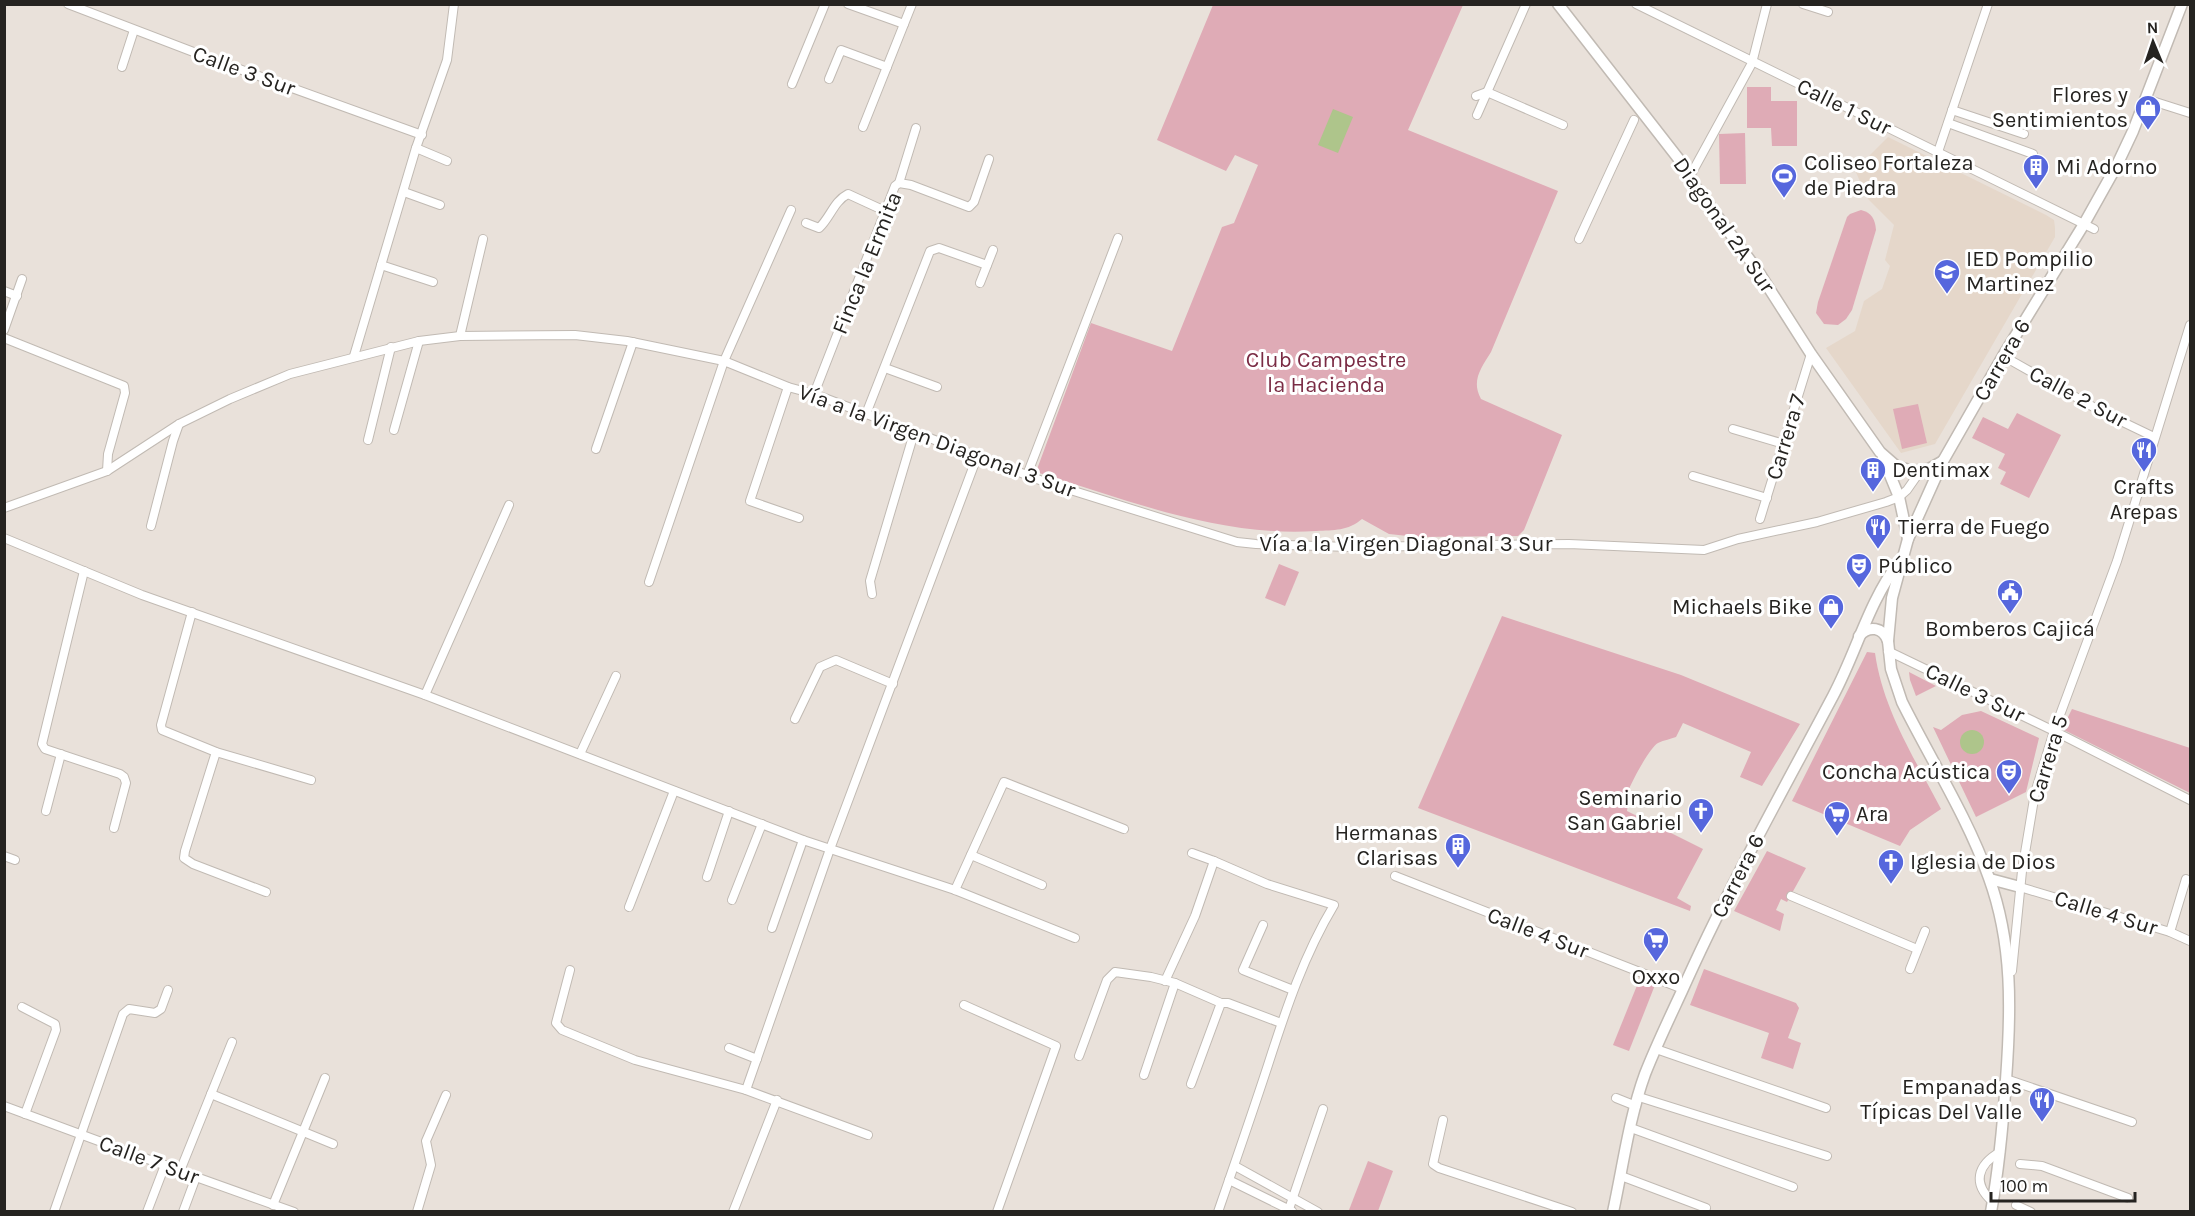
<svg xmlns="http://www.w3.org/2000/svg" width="2195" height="1216" viewBox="0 0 2195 1216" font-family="Karla,sans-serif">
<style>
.built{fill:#e5d7ca}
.green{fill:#dfabb6}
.water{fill:#aec58b}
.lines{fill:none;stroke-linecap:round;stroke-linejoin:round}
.minor-casing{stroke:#c1bab3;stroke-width:10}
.secondary-casing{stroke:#c1bab3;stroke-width:13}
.minor{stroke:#fff;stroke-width:8}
.secondary{stroke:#fff;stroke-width:10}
.labels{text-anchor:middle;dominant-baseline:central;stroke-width:6;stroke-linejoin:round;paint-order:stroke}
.street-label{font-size:22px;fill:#252320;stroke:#fff}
.poi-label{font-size:22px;fill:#252320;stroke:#fff;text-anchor:start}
.park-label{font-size:22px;fill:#7a2b44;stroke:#fff}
</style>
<rect width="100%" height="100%" fill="#e9e1da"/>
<!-- built -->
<path class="built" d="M1888 137 2046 215 2054 220 2055 228V237L1935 444 1901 453 1826 348 1855 331 1864 301 1882 289 1890 266 1885 260 1894 225 1868 199 1854 168 1865 160Z"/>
<!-- green -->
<g class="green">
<path d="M1213 5H1463L1408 130 1558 191 1491 352C1481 368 1471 381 1481 399L1562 435 1524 530 1518 536 1417 537 1389 534 1362 519C1348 531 1334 530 1316 531 1219 537 1127 500 1036 472L1091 323 1172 351 1222 227 1234 223 1258 165 1235 155 1226 171 1157 140Z"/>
<path d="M1747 87H1771V101H1797V146H1772L1771 128H1747Z"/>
<path d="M1745 133 1746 184H1720L1719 134Z"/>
<path d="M1861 210C1872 213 1875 219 1876 230L1852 310 1846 319 1838 325 1824 324 1816 313 1818 302 1847 217 1850 214Z"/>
<path d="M1918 404 1927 443 1902 449 1893 409Z"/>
<path d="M2017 413 2061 435 2029 498 2000 484 2006 472 1998 468 2005 454 1972 438 1983 417 2008 429Z"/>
<path d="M1279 564 1299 572 1285 606 1265 598Z"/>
<path d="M1502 616 1681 675 1800 724 1762 786 1740 777 1751 752 1683 723 1676 737C1671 739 1664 740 1658 743 1649 748 1628 788 1625 799L1628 804 1627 811 1703 849 1677 898 1691 906 1690 911 1418 808Z"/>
<path d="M1867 652 1875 653C1883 710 1915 759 1941 809L1910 830 1900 846 1792 801Z"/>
<path d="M1909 672 1936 686 1916 696 1910 680Z"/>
<path d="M2072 709 2190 748V793L2062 729Z"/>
<path d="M1981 711 2039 738 2026 792 1976 817 1933 727 1941 730 1962 715Z"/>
<path d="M1767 851 1806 868 1787 902 1781 899 1776 910 1784 914 1780 931 1734 911Z"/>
<path d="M1704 969 1796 1003 1799 1008 1788 1038 1801 1043 1793 1069 1761 1058 1769 1033 1690 1005Z"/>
<path d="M1640 978 1655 985 1629 1051 1613 1045Z"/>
<path d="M1368 1161 1393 1171 1378 1211H1352L1349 1210Z"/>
</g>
<!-- water -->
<g class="water">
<path d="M1333 109 1353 117 1338 153 1318 145Z"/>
<circle cx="1972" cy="742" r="12"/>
</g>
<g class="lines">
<!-- minor casing -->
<g class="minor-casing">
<g id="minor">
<path d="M68 4 217 61 422 135"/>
<path d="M848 4 904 24"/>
<path d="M1636 4 2094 229"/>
<path d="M1803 4 1828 12"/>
<path d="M122 67 134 30"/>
<path d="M829 79 841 50 887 67"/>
<path d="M792 84 825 4"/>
<path d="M1476 96 1487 92 1563 125"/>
<path d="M2146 99 2190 113"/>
<path d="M1952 110 2024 134"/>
<path d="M1477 115 1526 4"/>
<path d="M1948 123 2033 154"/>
<path d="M863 127 912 4"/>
<path d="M416 148 447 161"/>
<path d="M1938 152 1988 4"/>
<path d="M1689 178 1752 63 1767 4"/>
<path d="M899 183 911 185 969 207 974 202 989 159"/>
<path d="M404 192 440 205"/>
<path d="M806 223 819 228C830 218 834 201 848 194L885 211"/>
<path d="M1579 239 1634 120"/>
<path d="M381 265 433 282"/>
<path d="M980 283 993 250"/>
<path d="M4 291 17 296"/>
<path d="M4 330 22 279"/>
<path d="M460 336 483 239"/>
<path d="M4 338 124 386 125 393 108 454 107 471"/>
<path d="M354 356 416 148 447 60 454 4"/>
<path d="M2003 356 2104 413 2154 437"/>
<path d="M885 368 937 387"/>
<path d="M788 387 750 501 799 518"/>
<path d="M814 394 895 186 899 183 916 128"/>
<path d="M866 414 930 251 939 248 987 265"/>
<path d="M1733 429 1784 444"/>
<path d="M394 430 419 341"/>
<path d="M368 440 391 347"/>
<path d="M596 449 633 342"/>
<path d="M1027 475 1118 238"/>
<path d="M1693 476 1767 498"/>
<path d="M4 508 107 471 179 424 230 399 290 374 419 341 460 336 575 335 627 341 724 361 788 387 814 394 1045 482 1237 542 1256 544 1350 547 1569 544 1704 550 1738 539 1817 522 1886 502 1899 497 1907 490 1921 470"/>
<path d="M1760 519 1811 354"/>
<path d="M151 526 173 441 179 424"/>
<path d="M4 538 142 595 425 695 803 840 955 890 1075 938"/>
<path d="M84 571 42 744 45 749 120 774 124 777 126 783 114 828"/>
<path d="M649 582 724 361 791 210"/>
<path d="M872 594 870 581 914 433"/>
<path d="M192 612 161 725 162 730 216 752 311 780"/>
<path d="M1888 651 2054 731 2190 800"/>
<path d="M425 695 509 505"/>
<path d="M795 719 820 667 836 660 893 684"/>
<path d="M216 752 185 851 184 858 193 864 266 892"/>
<path d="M580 754 616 676"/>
<path d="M46 811 61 754"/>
<path d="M971 855 1042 885"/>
<path d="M4 856 15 860"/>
<path d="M1214 861 1267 884 1334 905C1304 955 1286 1009 1268 1065 1252 1114 1235 1163 1218 1212"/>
<path d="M1395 876 1683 989"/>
<path d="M707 877 729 811"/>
<path d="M2020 887 2170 932 2190 941"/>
<path d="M955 890 1004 782 1124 829"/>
<path d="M1791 896 1917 949"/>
<path d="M732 900 762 824"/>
<path d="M629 907 674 791"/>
<path d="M1263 925 1243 970 1293 990"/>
<path d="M772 928 803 840"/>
<path d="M2170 932 2186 879"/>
<path d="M1910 969 1925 931"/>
<path d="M570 970 556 1023 562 1030 635 1060 746 1090 868 1135"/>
<path d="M2012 971 2022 871 2035 793 2054 731 2117 561 2190 325"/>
<path d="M1165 981 1195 916 1214 861 1192 853"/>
<path d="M964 1005 1056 1046 997 1212"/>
<path d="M22 1007 55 1024 56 1030 25 1114"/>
<path d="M729 1048 757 1059"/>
<path d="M1656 1049 1826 1108"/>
<path d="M1079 1056 1107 980 1115 972 1151 977 1175 983 1221 1003H1228L1281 1023"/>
<path d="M1144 1075 1175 983"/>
<path d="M2006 1079 2132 1122"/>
<path d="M1191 1084 1221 1003"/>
<path d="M746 1090 830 849 977 457"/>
<path d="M211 1094 333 1144"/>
<path d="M1639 1097 1827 1156"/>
<path d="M1616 1098 1636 1106"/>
<path d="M4 1106 196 1177 294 1212"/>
<path d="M1443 1120 1433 1164 1439 1168 1572 1212"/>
<path d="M1631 1128 1793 1187"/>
<path d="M2020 1164 2042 1166 2128 1198"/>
<path d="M1235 1166 1318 1212"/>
<path d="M180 1171 232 1042"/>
<path d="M1621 1176 1706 1208"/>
<path d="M1229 1180 1292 1211"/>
<path d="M1993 1202C1972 1184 1977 1165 2000 1152"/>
<path d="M273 1205 325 1078"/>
<path d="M2016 1205 2031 1212"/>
<path d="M54 1212 123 1014 129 1009 155 1013 161 1009 168 990"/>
<path d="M147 1212 165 1165"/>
<path d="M183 1212 196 1177"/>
<path d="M417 1212 431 1165 426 1141 446 1095"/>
<path d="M733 1212 777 1100"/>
<path d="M1288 1212 1323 1109"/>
</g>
</g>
<!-- secondary casing -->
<g class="secondary-casing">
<g id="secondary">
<path d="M1558 4 1681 162 1689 178 1758 271 1811 354 1880 452 1896 466 1912 471 1929 469 1943 461"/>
<path d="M1883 458 1899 497 1908 539"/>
<path d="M1859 636C1869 625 1883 627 1888 641"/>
<path d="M1990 879 2020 887"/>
<path d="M1613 1212C1623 1166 1629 1118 1645 1074 1656 1046 1669 1019 1682 991 1727 890 1781 794 1833 696 1857 651 1868 603 1899 562"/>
<path d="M1991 1212C1999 1168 2003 1124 2006 1080 2011 1011 2013 944 1989 878 1968 818 1931 760 1902 702L1891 669 1888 641 1892 598 1908 539 1943 461 2003 356 2084 224 2117 165 2133 131 2182 4"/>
</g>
</g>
<!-- minor -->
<use href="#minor" class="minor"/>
<!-- secondary -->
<use href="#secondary" class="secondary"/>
</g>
<!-- icons -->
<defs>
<g id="shop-pin" transform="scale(1.35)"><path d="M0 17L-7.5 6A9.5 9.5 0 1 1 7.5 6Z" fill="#5667dd" stroke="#fff"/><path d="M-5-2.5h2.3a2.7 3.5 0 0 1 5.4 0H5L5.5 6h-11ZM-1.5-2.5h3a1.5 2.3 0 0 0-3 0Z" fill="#fff"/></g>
<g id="building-pin" transform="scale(1.35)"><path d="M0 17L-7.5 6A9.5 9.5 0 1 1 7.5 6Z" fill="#5667dd" stroke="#fff"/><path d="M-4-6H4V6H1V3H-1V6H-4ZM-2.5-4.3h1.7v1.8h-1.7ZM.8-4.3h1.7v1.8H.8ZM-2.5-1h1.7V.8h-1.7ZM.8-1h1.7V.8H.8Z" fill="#fff"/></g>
<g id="stadium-pin" transform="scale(1.35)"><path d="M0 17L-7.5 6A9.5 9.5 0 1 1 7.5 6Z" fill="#5667dd" stroke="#fff"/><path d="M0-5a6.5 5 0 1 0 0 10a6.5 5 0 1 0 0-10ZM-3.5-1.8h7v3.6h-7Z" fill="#fff"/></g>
<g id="school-pin" transform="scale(1.35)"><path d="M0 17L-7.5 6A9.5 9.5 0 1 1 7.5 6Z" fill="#5667dd" stroke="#fff"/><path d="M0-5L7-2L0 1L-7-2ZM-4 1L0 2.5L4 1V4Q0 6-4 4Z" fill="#fff"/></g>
<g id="restaurant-pin" transform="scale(1.35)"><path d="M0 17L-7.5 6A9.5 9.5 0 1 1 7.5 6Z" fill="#5667dd" stroke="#fff"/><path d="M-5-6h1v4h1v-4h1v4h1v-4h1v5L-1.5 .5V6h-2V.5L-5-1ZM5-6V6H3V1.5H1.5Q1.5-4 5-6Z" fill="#fff"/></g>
<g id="theatre-pin" transform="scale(1.35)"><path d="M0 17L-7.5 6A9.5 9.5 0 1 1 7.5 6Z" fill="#5667dd" stroke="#fff"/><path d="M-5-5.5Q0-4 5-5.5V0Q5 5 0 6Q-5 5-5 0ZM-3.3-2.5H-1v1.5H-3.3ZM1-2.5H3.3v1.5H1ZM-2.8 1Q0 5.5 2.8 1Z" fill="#fff"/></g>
<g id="civic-pin" transform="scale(1.35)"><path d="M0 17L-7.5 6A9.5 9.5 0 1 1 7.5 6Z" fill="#5667dd" stroke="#fff"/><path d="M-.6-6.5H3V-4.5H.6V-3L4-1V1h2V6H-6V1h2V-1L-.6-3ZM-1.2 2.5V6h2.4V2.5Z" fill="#fff"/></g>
<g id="church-pin" transform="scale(1.35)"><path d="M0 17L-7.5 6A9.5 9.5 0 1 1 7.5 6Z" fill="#5667dd" stroke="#fff"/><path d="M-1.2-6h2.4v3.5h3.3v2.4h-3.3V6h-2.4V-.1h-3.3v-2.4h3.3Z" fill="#fff"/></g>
<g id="supermarket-pin" transform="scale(1.35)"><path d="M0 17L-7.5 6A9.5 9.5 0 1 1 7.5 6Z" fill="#5667dd" stroke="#fff"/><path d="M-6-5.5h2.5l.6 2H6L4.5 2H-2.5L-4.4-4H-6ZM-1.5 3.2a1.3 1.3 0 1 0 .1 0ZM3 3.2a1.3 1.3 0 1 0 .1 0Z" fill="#fff"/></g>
</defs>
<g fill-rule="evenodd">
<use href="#shop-pin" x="2148" y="108"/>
<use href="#building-pin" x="2036" y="167"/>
<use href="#stadium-pin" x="1784" y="176"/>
<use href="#school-pin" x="1947" y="272"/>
<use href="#restaurant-pin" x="2144" y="450"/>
<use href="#building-pin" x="1873" y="470"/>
<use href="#restaurant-pin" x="1878" y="527"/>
<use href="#theatre-pin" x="1859" y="566"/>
<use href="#civic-pin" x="2010" y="592"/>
<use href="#shop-pin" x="1831" y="607"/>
<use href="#theatre-pin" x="2009" y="772"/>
<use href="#church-pin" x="1701" y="811"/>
<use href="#supermarket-pin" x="1837" y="814"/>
<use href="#building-pin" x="1458" y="846"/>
<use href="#church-pin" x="1891" y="862"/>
<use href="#supermarket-pin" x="1656" y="940"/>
<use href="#restaurant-pin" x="2042" y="1100"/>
</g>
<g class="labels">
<!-- street labels -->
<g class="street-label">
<text transform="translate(244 71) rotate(20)">Calle 3 Sur</text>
<text transform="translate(1844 107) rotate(26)">Calle 1 Sur</text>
<text transform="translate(1724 225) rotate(55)">Diagonal 2A Sur</text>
<text transform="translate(867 263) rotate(-68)">Finca la Ermita</text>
<text transform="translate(2002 360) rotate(-60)">Carrera 6</text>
<text transform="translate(2078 397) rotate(28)">Calle 2 Sur</text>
<text transform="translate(1786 437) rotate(-73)">Carrera 7</text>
<text transform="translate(937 441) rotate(20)">Vía a la Virgen Diagonal 3 Sur</text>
<text x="1406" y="544">Vía a la Virgen Diagonal 3 Sur</text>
<text transform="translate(1975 693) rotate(26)">Calle 3 Sur</text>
<text transform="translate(2048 759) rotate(-73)">Carrera 5</text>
<text transform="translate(1738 876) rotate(-63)">Carrera 6</text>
<text transform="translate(2106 913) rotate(17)">Calle 4 Sur</text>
<text transform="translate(1538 933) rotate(21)">Calle 4 Sur</text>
<text transform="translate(149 1160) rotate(20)">Calle 7 Sur</text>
</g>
<!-- poi labels -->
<g class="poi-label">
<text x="2128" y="95" text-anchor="end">Flores y<tspan x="2128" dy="25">Sentimientos</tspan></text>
<text x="1804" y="163">Coliseo Fortaleza<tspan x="1804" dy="25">de Piedra</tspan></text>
<text x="2056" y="167">Mi Adorno</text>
<text x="1966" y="259">IED Pompilio<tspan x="1966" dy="25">Martinez</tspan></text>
<text x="1892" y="470">Dentimax</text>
<text x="2144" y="487" text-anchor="middle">Crafts<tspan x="2144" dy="25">Arepas</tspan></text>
<text x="1898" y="527">Tierra de Fuego</text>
<text x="1878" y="566">Público</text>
<text x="1812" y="607" text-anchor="end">Michaels Bike</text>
<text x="2010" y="629" text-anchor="middle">Bomberos Cajicá</text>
<text x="1990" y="772" text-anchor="end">Concha Acústica</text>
<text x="1682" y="798" text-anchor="end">Seminario<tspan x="1682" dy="25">San Gabriel</tspan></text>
<text x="1856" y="814">Ara</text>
<text x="1438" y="833" text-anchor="end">Hermanas<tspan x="1438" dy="25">Clarisas</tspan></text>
<text x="1910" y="862">Iglesia de Dios</text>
<text x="1656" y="977" text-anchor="middle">Oxxo</text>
<text x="2022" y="1087" text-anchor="end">Empanadas<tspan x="2022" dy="25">Típicas Del Valle</tspan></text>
</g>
<!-- park labels -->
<g class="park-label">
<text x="1326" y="360">Club Campestre<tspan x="1326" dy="25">la Hacienda</tspan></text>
</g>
</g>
<!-- border -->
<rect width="2195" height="1216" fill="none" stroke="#252320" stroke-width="12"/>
<!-- north arrow -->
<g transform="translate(2153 42) rotate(358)" stroke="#ffffff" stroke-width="4.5" paint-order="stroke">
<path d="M0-4.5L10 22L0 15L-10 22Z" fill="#252320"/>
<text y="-9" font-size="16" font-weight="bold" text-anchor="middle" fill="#252320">N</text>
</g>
<!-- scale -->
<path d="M1991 1192v9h144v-9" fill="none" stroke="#252320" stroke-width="3"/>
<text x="2000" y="1192" font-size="18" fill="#252320" stroke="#ffffff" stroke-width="4.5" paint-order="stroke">100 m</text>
</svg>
